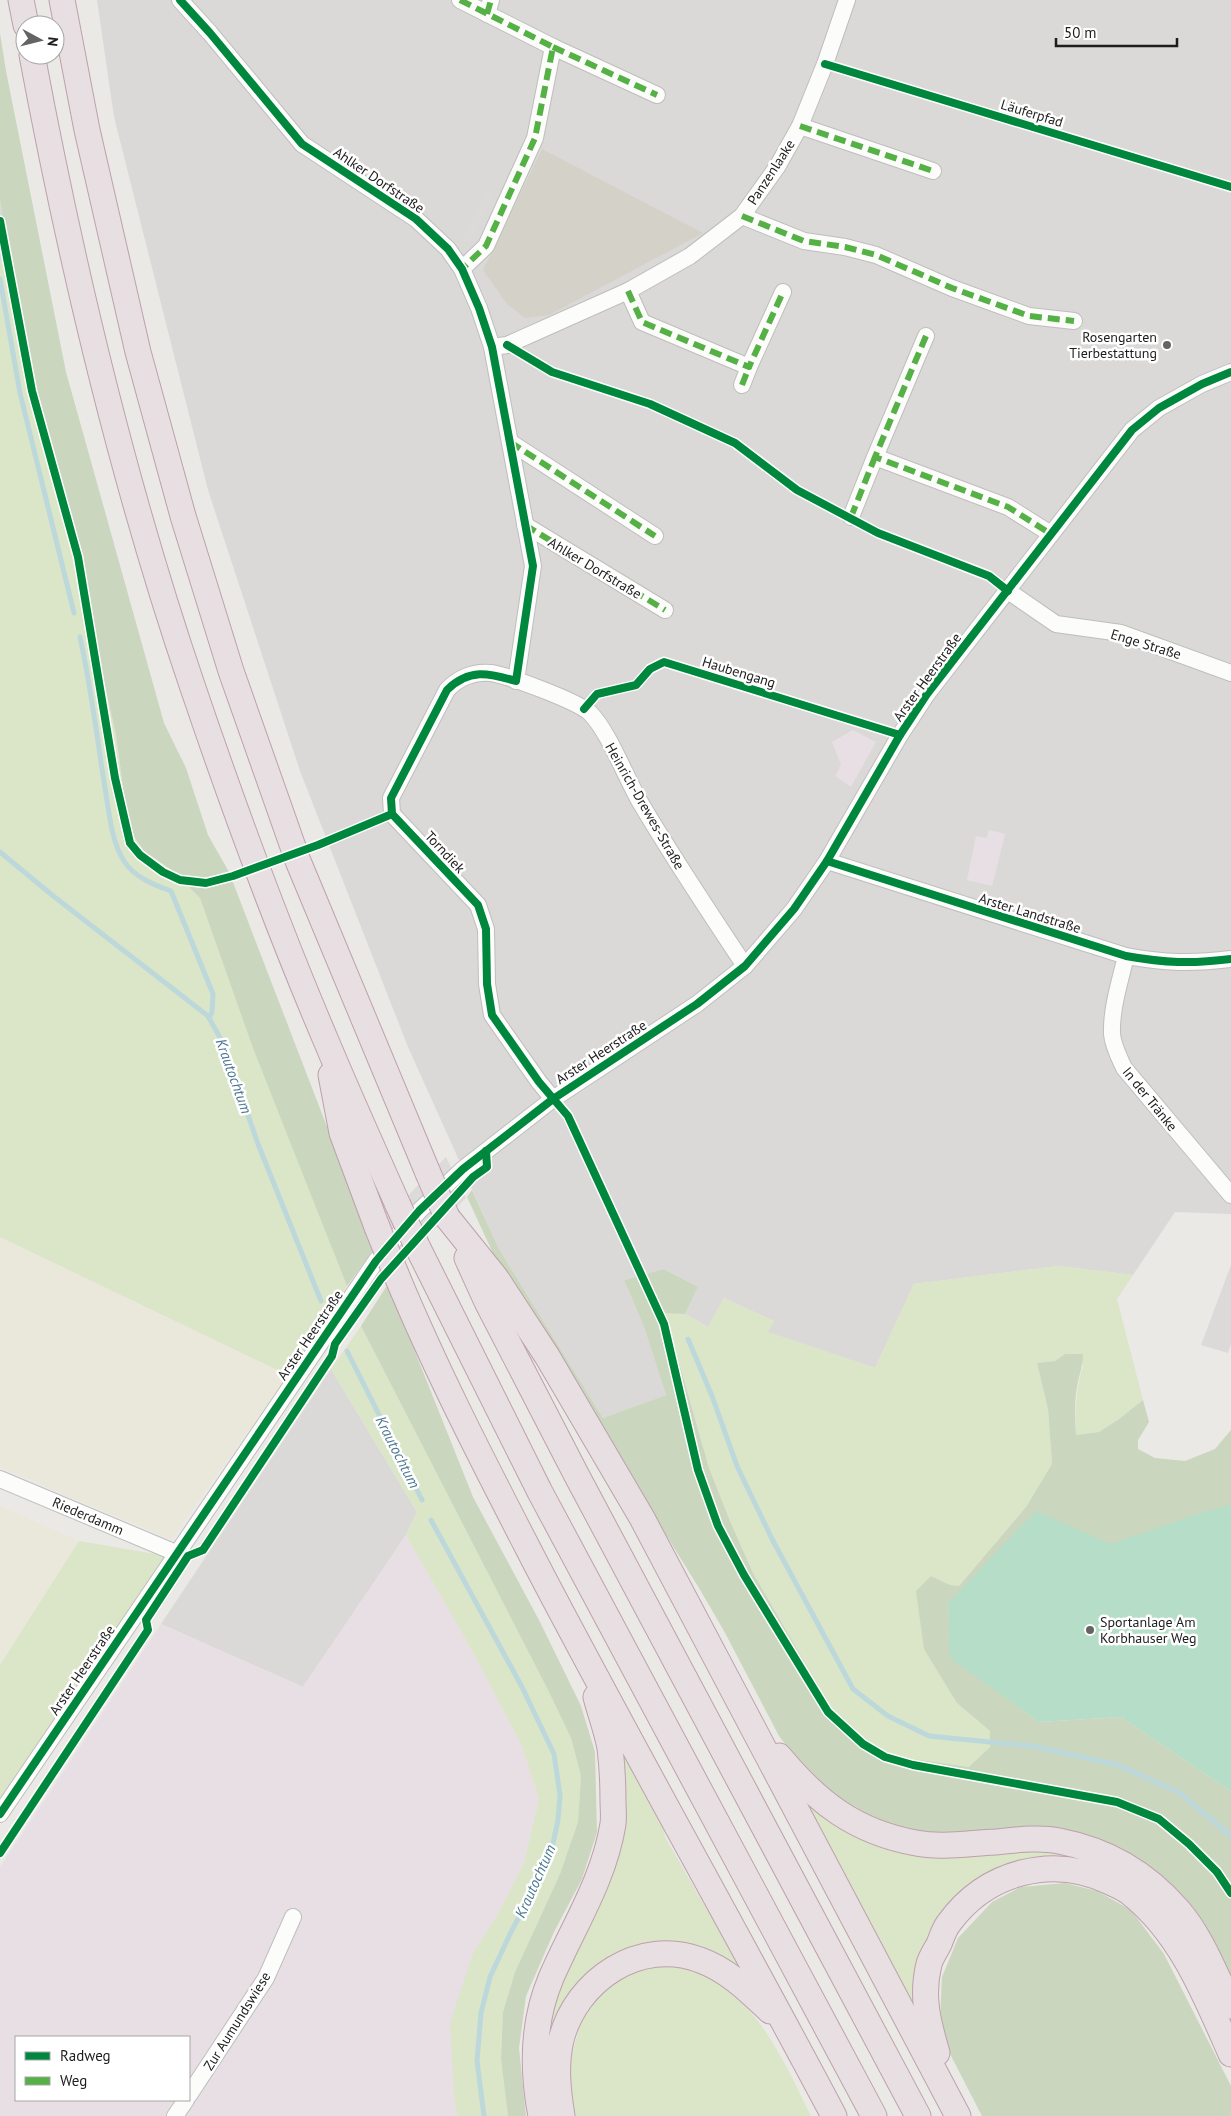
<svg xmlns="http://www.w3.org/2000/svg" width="1231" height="2116" viewBox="0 0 1231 2116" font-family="'PT Sans',sans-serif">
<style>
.residential{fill:#dad9d7}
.industrial{fill:#e8dfe5;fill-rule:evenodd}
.construction{fill:#d3d1c8}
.farmland{fill:#eae8da}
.grass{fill:#dbe5c8}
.forest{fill:#cad6be}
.pitch{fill:#b6ddc7}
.parking{fill:#dbdad9}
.pier{fill:#dcdbda}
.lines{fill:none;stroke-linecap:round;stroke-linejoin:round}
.stream{stroke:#bdd8db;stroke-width:5}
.minor-casing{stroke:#bebebc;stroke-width:18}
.highway-casing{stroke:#bca1ac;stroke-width:27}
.minor{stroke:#fcfcfb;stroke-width:16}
.highway{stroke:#e8dfe2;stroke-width:25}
.highway-bridge-casing{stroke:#bca1ac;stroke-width:27;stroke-linecap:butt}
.highway-bridge{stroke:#e8dfe2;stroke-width:25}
.quiet{stroke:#55b145;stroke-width:6;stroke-dasharray:12 6;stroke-linecap:butt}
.cycleway-casing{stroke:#fff;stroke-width:11}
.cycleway{stroke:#00873e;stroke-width:8}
.poi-dot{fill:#656463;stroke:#fff;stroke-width:2}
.labels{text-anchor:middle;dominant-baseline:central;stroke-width:5;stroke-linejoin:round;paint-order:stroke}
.street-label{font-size:14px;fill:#1d1d1d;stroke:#fff}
.poi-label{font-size:14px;fill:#1d1d1d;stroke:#fff;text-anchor:end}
.water-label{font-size:15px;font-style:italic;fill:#4d7893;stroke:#fff}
</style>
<rect width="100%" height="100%" fill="#ebe9e6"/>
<!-- residential -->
<g class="residential">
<path d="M97 0H1231V1214L1175 1212 1133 1275 1059 1266 914 1284 875 1368 767 1332 774 1321 724 1298 708 1327 685 1314 698 1287 664 1269 624 1280 644 1327 666 1395 603 1418 499 1249 408 1047 300 771 208 490 114 117Z"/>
<path d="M0 200 10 261 0 260Z"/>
<path d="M331 1369 417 1512 406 1535 303 1687 161 1624Z"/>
</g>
<!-- industrial -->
<g class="industrial">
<path d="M853 730 876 742 851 787 835 776 841 765 832 742Z"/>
<path d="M989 830 1005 834 992 886 967 880 976 836 987 838Z"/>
<path d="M406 1535 474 1654 521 1744 539 1799 524 1863 497 1916 473 1953 454 2095 457 2116H0V1867L161 1624 303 1687ZM16 2037H189V2100H16Z"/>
</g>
<!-- construction -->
<path class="construction" d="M542 149 703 233 549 315 525 318 507 304 483 270Z"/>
<!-- farmland -->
<g class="farmland">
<path d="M0 1237 288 1375 171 1539 0 1467Z"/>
<path d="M0 1506 79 1541 0 1665Z"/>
</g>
<!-- grass -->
<g class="grass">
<path d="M0 260 10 261 37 390 81 550 97 650 116 735 124 795 133 835 144 851 173 871 200 898 243 1018 347 1286 288 1375 0 1237Z"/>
<path d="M1059 1266 1133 1275 1117 1299 1143 1400 1119 1419 1099 1432 1076 1435C1075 1411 1076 1389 1083 1365L1065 1354 1055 1361 1037 1363 1048 1409 1052 1464 1026 1507 959 1586 950 1585 931 1576 957 1703 990 1731V1747L970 1767 913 1759 887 1753 864 1739 831 1708 753 1573 730 1521 709 1468 665 1312 685 1314 708 1327 724 1298 774 1321 768 1332 875 1368 914 1284Z"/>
<path d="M361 1326 548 1690 571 1738 581 1776 578 1822 560 1874 515 1972 503 2012 501 2059 508 2116H457L454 2095 450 2023 473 1953 497 1916 524 1863 539 1799 521 1744 474 1654 406 1535 417 1512 331 1369Z"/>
<path d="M79 1541 167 1556 0 1801V1665Z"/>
<path d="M615 1736 661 1812 665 1837 707 1910 718 1919 747 1974 635 1950 542 2059 545 2022 600 1899Z"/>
<path d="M794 1784 1045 1850 1083 1857 1188 1948 1080 1863 955 1904 921 2023Z"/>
<path d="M647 1967C657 1967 669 1965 678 1967 749 1978 783 2060 811 2116H574L569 2065 580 2025 592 1998 608 1983Z"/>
</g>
<!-- forest -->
<g class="forest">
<path d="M0 33 6 71 66 372 164 723 186 768 208 835 229 872 374 1249 347 1286 253 1048 200 898 173 871 144 851 133 835 124 795 116 735 97 650 81 550 37 390 10 261 0 200Z"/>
<path d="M472 1190 499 1249 603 1418 666 1395 644 1327 624 1280 664 1269 698 1287 685 1314 665 1313 709 1468 730 1521 753 1573 831 1708 864 1739 887 1753 913 1759 969 1767 990 1747V1731L957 1703 924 1649 916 1591 931 1576 950 1585 959 1586 1026 1507 1052 1464 1048 1409 1037 1363 1055 1361 1065 1354H1083C1083 1364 1080 1372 1078 1382 1074 1399 1075 1418 1076 1435L1099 1432 1119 1419 1143 1400 1149 1422 1138 1440V1449L1155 1458 1185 1461 1215 1449 1231 1430V1518L955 1598 948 1603 951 1658 1039 1722 1121 1717 1231 1791V1982L1110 1845 1073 1831 1041 1828 956 1834 918 1832 879 1821 845 1804 806 1771 779 1736 724 1631 699 1588 498 1264 467 1197Z"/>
<path d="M388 1284 473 1497 540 1622 581 1706 595 1752 597 1832 582 1879 554 1932 526 1996 519 2048 526 2116H508L501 2059 503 2012 515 1972 560 1874 578 1822 581 1776 571 1738 548 1690 361 1326Z"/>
<path d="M1065 1883 1097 1891 1131 1910 1164 1954 1231 2086V2116H982L948 2050 940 2018 942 1977 958 1938 992 1902 1021 1887Z"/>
</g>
<!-- pitch -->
<path class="pitch" d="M1231 1505V1791L1121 1717 1039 1722 950 1658 948 1603 1036 1511 1111 1544 1206 1511Z"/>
<!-- parking -->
<g class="parking">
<path d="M486 189 495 194 470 244 461 239Z"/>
<path d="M1231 1265V1344L1228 1353 1201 1345Z"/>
</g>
<!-- pier -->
<path class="pier" d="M446 1157 466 1198 417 1246 388 1284 368 1236Z"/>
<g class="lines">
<!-- stream -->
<g class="stream">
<path d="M0 279 20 393 74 613"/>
<path d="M80 637C91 687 97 738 105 788 109 811 111 841 124 861 134 877 154 885 171 891L213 994 212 1012 209 1018"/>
<path d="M0 852 52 895 208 1016 223 1043 258 1144 321 1301"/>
<path d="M688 1339 712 1396 737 1466 772 1539 853 1689 888 1716 929 1736 1032 1746 1118 1765 1180 1793 1231 1836"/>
<path d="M347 1351 422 1500"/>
<path d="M431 1520 522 1687 554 1754 560 1795 558 1820 552 1848 542 1873 510 1934 490 1977 481 2013 477 2061 484 2116"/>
</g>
<!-- minor casing -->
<g class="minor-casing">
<g id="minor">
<path d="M180 0 210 33 302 144 416 219 448 249 462 269 479 308 492 347 533 566 516 681"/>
<path d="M460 0 553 47 535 138 486 246 462 269"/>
<path d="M487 14 491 0"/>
<path d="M553 47 657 95"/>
<path d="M800 126 933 171"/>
<path d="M742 216 804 241 845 247 876 255 952 288 1029 316 1074 321"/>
<path d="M628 291 642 322 749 367 783 292"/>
<path d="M926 336 875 457 1008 507 1051 534"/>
<path d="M492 347 507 345 628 291 690 256 742 216 777 167 800 126 825 64 847 0"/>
<path d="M742 385 749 367"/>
<path d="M510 442 655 536"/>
<path d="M851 517 875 457"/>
<path d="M525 525 665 610"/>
<path d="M1008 591 1056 624 1121 633 1231 673"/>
<path d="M827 861 1126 956C1165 963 1191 964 1231 959"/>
<path d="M1126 956C1120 981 1111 1009 1112 1034 1113 1046 1119 1057 1124 1068L1231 1195"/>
<path d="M553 1099 539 1082 492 1015 487 984 486 929 478 905 392 814 391 798 447 690C458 678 474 671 491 673 509 676 577 701 590 713 609 732 626 778 640 802 673 858 709 912 745 966"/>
<path d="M0 1479 176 1553"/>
<path d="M0 1814 376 1261 419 1211 463 1169 553 1099 697 1004 745 966 794 909 827 861 900 735 927 694 1132 430 1159 408 1202 384 1231 372"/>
<path d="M189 2095 266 1978 293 1917"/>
<path d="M175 2116 186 2100"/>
</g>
</g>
<!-- highway casing -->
<g class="highway-casing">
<g id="highway">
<path d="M21 0 26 25"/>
<path d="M62 0 87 130 138 352 183 516 231 671 298 861 428 1173"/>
<path d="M32 55C72 268 122 480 192 685 233 806 277 926 327 1043 350 1098 374 1151 398 1205"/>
<path d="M331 1075 342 1133 377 1227"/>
<path d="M447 1217 496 1278 547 1356 642 1518 958 2116"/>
<path d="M417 1246 540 1492 874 2116"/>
<path d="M467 1258 487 1302 577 1476 918 2116"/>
<path d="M396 1274C437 1373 486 1467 535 1562 632 1748 736 1931 834 2116"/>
<path d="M779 1756C817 1802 855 1832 916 1843 941 1848 970 1843 995 1842 1016 1840 1039 1837 1059 1841 1106 1850 1147 1874 1178 1910 1201 1936 1215 1974 1231 2006"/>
<path d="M937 2053C928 2022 921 1997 929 1964 931 1957 936 1950 939 1944 942 1937 944 1929 949 1923 986 1872 1052 1854 1110 1882 1116 1885 1124 1888 1130 1893 1181 1933 1206 1997 1231 2054"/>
<path d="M541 2116C532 2070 532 2023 551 1978 573 1927 604 1880 613 1824 614 1816 613 1808 613 1801 613 1783 612 1765 610 1748 607 1731 600 1713 596 1697"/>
<path d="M562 2116C558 2091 555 2065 561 2040 576 1980 640 1937 700 1960 728 1970 749 1991 770 2011"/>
</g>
</g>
<!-- minor -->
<use href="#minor" class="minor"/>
<!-- highway -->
<use href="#highway" class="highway"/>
<!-- highway-bridge casing -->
<g class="highway-bridge-casing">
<g id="highway-bridge">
<path d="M428 1173 447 1217"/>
<path d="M398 1205 417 1246"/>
<path d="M377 1227 396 1274"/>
</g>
</g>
<!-- highway-bridge -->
<use href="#highway-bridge" class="highway-bridge"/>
<!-- quiet -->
<g class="quiet">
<path d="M460 0 553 47 535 138 486 246 462 269"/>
<path d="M487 14 491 0"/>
<path d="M553 47 657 95"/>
<path d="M800 126 933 171"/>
<path d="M742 216 804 241 845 247 876 255 952 288 1029 316 1074 321"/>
<path d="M628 291 642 322 749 367 783 292"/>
<path d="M926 336 875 457 1008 507 1051 534"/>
<path d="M742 385 749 367"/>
<path d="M510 442 655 536"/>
<path d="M851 517 875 457"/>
<path d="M525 525 665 610"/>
</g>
<!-- cycleway casing -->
<g class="cycleway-casing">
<g id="cycleway">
<path d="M180 0 210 33 302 144 416 219 448 249 462 269 479 308 492 347 533 566 516 681C489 673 469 668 447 690L391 798 392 814 478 905 486 929 487 984 492 1015 539 1082 568 1116 664 1324 698 1470 718 1526 744 1575 828 1712 863 1744 885 1757 913 1765 1117 1802 1159 1819 1189 1844 1217 1872 1231 1893"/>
<path d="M825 64 1231 187"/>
<path d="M0 221 32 391 78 557 115 778 130 843 140 855 163 872 180 880 206 883 233 876 318 845 392 814"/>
<path d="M507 345 552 372 650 404 735 443 797 490 878 533 989 576 1008 591"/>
<path d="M584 709 597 694 636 685 650 669 664 662 900 735"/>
<path d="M827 861 1126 956C1165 963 1191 964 1231 959"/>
<path d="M0 1814 376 1261 419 1211 463 1169 553 1099 697 1004 745 966 794 909 827 861 900 735 927 694 1132 430 1159 408 1202 384 1231 372"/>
<path d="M0 1853 148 1630 146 1620 188 1556 203 1550 332 1356 335 1344 381 1279 473 1177 487 1167 486 1151"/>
</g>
</g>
<!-- cycleway -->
<use href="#cycleway" class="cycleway"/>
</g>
<!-- markers -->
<g class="poi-dot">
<circle cx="1167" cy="345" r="5"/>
<circle cx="1090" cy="1630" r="5"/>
</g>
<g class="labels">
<!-- street labels -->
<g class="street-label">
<text transform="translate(1032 113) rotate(17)">Läuferpfad</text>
<text transform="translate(771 172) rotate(-57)">Panzenlaake</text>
<text transform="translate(379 180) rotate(34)">Ahlker Dorfstraße</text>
<text transform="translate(595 568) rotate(31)">Ahlker Dorfstraße</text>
<text transform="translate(1146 644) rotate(17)">Enge Straße</text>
<text transform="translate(739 672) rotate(17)">Haubengang</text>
<text transform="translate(927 677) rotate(-54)">Arster Heerstraße</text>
<text transform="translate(645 806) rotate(60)">Heinrich-Drewes-Straße</text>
<text transform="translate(445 852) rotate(47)">Torndiek</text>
<text transform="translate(1030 913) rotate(17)">Arster Landstraße</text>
<text transform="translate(601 1052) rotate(-33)">Arster Heerstraße</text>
<text transform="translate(1150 1099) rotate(51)">In der Tränke</text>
<text transform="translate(310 1335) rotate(-56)">Arster Heerstraße</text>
<text transform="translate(88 1516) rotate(23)">Riederdamm</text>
<text transform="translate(82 1670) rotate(-56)">Arster Heerstraße</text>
<text transform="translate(237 2021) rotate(-58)">Zur Aumundswiese</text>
</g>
<!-- poi labels -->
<g class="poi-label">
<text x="1157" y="337">Rosengarten<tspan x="1157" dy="16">Tierbestattung</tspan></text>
<text x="1100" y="1622" text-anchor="start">Sportanlage Am<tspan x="1100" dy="16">Korbhauser Weg</tspan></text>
</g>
<!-- water labels -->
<g class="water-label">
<text transform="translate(234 1076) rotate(70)">Krautochtum</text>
<text transform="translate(398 1452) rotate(63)">Krautochtum</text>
<text transform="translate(535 1881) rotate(-66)">Krautochtum</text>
</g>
</g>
<!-- legend -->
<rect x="15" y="2036" width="175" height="65" fill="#ffffff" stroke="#a5a5a5"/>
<rect x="25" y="2052" width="25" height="8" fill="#00873e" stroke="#a5a5a5"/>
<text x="60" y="2061" font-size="15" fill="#1d1d1d">Radweg</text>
<rect x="25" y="2077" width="25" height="8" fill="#55b145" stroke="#a5a5a5"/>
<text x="60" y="2086" font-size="15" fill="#1d1d1d">Weg</text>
<!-- north arrow -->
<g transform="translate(40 40) rotate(97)"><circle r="24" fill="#ffffff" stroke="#a5a5a5"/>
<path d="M0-4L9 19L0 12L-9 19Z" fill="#656463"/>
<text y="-8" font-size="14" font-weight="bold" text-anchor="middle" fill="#1d1d1d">N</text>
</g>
<!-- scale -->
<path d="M1056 38v8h121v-8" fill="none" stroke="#1d1d1d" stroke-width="2.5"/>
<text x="1064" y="38" font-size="15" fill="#1d1d1d" stroke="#ffffff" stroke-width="4" paint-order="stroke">50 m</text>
</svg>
